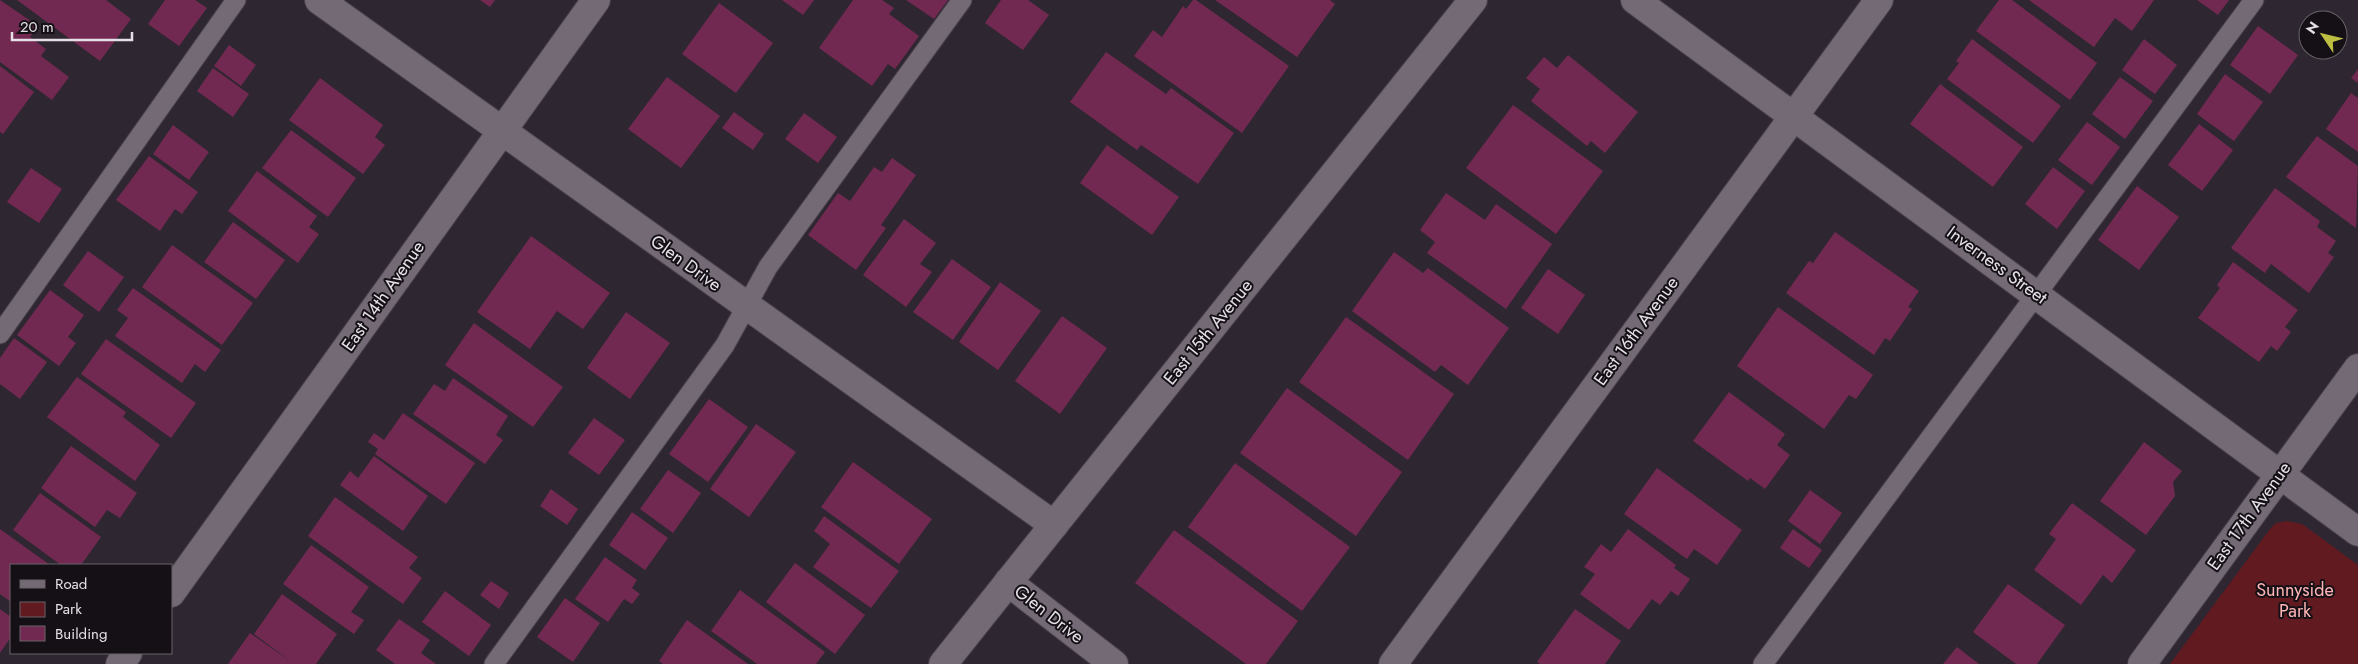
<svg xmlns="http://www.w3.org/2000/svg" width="2358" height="664" viewBox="0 0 2358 664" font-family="Jost,sans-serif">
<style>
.green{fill:#621a21}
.building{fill:#722951}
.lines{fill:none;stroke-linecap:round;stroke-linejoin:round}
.lane-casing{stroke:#48414a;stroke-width:21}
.street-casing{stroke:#48414a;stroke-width:30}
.lane{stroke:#736a76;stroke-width:19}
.street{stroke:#736a76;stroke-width:28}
.labels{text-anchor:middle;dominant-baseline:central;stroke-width:4;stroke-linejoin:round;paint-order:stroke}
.street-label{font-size:18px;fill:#e5e0e7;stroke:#141015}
.park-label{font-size:18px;fill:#ffb5b5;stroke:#141015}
</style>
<rect width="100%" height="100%" fill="#2e2630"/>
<!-- green -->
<path class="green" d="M2287 521 2302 524 2358 565V664H2170L2270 529 2276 523Z"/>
<!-- building -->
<g class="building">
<path d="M0 0 38 26 30 37 46 49 41 56 69 77 52 100 0 62Z"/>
<path d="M17 0H106L131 19 100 61Z"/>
<path d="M165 0H195L207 8 179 46 148 24Z"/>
<path d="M480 0H495L490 7Z"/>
<path d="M782 0H814L803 15Z"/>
<path d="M853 0H882L894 8 889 14 919 36 895 69 888 64 872 86 819 48Z"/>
<path d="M906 0H948L934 19Z"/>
<path d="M1001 0H1028L1049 15 1023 50 985 23Z"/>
<path d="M1193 0H1196L1289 66 1242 133 1134 56 1153 30 1162 37 1183 6 1186 9Z"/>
<path d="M1215 0H1330L1335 4 1297 57Z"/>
<path d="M1999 0H2012L2097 63 2070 100 1976 31Z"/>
<path d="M2029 0H2154L2132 31 2115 18 2094 47Z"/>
<path d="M2197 0H2229L2218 15Z"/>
<path d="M719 3 773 43 736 93 682 54Z"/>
<path d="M2258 26 2298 55 2270 94 2230 65Z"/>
<path d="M1972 39 2061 106 2033 143 1947 79 1959 63 1956 61Z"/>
<path d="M2144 39 2177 65 2155 94 2122 70Z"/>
<path d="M229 45 256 65 241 86 214 66Z"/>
<path d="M1106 52 1166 94 1171 88 1234 133 1198 184 1141 145 1137 150 1070 102Z"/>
<path d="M1568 55 1638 112 1605 153 1591 141 1587 146 1531 101 1540 89 1526 78 1544 57 1557 68Z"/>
<path d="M0 66 34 92 3 134 0 132Z"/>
<path d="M213 68 249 94 233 117 197 91Z"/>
<path d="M2358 69V83L2351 78Z"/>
<path d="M2225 74 2263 102 2234 141 2197 114Z"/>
<path d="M667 77 720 116 681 168 628 129Z"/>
<path d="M2120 77 2153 101 2125 139 2092 114Z"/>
<path d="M320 78 383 125 375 137 385 145 363 174 289 120Z"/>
<path d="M1940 84 2023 147 1993 187 1910 124Z"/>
<path d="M2351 93 2358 98V152L2326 129Z"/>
<path d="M1513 105 1603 171 1556 234 1466 168Z"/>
<path d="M734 112 764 134 753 150 722 128Z"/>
<path d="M804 113 837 137 818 163 785 139Z"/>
<path d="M2087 122 2120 147 2092 185 2058 160Z"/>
<path d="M2199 124 2233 150 2202 191 2168 165Z"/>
<path d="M173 125 209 152 189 180 153 154Z"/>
<path d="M291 130 356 178 328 217 262 168Z"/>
<path d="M2317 136 2358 166 2356 228 2286 177Z"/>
<path d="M1107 145 1179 197 1152 235 1080 183Z"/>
<path d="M149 156 198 192 182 214 175 209 160 231 116 200Z"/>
<path d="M892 158 916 175 881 225 886 228 856 270 808 235 838 193 850 201 874 167 882 172Z"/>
<path d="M2053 167 2085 191 2057 229 2025 204Z"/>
<path d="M31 168 62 189 39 223 7 202Z"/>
<path d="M257 171 317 216 309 227 319 234 298 263 228 211Z"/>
<path d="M2137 186 2179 217 2139 270 2098 240Z"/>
<path d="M2275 188 2320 221 2317 227 2336 241 2328 253 2334 257 2309 293 2271 264 2265 273 2231 248Z"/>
<path d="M1446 193 1485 220 1496 204 1552 244 1506 309 1427 253 1435 242 1420 230Z"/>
<path d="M904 219 936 243 920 264 932 272 906 307 863 275Z"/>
<path d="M233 222 285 260 256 299 204 262Z"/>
<path d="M1835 232 1919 291 1908 307 1912 309 1890 341 1885 338 1874 355 1786 293 1809 261 1813 263Z"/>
<path d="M531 236 610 293 583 329 557 311 530 349 477 312Z"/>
<path d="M172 245 253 303 222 345 142 287Z"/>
<path d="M88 251 124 277 99 312 63 285Z"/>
<path d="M1394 252 1423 273 1428 268 1509 328 1468 385 1441 365 1435 372 1352 311Z"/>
<path d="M952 259 991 287 953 340 913 312Z"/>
<path d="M2233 262 2298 310 2285 327 2291 332 2277 351 2271 346 2259 362 2198 318 2220 288 2217 285Z"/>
<path d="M1548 269 1585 295 1558 334 1521 308Z"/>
<path d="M1000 282 1041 311 998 370 959 342Z"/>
<path d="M133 288 221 350 205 372 195 364 182 383 115 336 128 318 117 310Z"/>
<path d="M50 290 84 315 68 337 76 343 59 366 17 335Z"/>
<path d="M1778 307 1873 375 1856 399 1849 395 1824 429 1737 366Z"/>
<path d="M626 312 670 343 630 399 587 368Z"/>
<path d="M1062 316 1107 348 1060 414 1015 381Z"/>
<path d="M1346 317 1454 394 1408 460 1299 382Z"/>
<path d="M474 323 563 387 533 427 445 365Z"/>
<path d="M14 338 47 362 20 399 0 384V358Z"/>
<path d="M106 339 196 403 171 438 81 374Z"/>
<path d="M77 377 126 412 123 417 160 445 135 481 47 417Z"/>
<path d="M453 378 508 416 496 435 503 440 485 464 413 414 434 384 445 391Z"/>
<path d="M1287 388 1402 472 1356 536 1240 453Z"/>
<path d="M1729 392 1785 434 1777 445 1790 455 1765 489 1750 478 1748 481 1693 441Z"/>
<path d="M709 399 748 427 708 482 669 454Z"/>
<path d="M403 413 475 463 446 504 375 454 378 449 368 442 374 433 384 440Z"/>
<path d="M594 418 625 440 599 475 568 453Z"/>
<path d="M756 424 796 452 749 517 710 489Z"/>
<path d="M2144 442 2182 471 2173 482 2175 496 2146 535 2100 501Z"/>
<path d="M71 446 137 493 120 518 107 510 95 527 41 488Z"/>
<path d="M374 456 428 496 403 531 340 485 350 471 358 478Z"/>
<path d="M853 462 932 519 899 564 821 507Z"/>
<path d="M1235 463 1350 547 1302 611 1188 527Z"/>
<path d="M1657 468 1742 530 1717 565 1694 549 1687 559 1624 514Z"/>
<path d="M668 470 701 493 673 533 640 509Z"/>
<path d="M551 489 578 509 567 525 540 506Z"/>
<path d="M1810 490 1842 513 1820 544 1788 521Z"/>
<path d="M40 493 101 537 81 565H61L13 530Z"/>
<path d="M335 497 418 557 409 568 422 578 403 604 308 536Z"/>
<path d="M2072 503 2136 550 2112 583 2103 575 2081 605 2034 570 2056 539 2049 534Z"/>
<path d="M632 512 668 538 645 570 609 545Z"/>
<path d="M824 516 899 571 871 608 813 567 830 544 814 531Z"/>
<path d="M0 529 50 565H11V602L0 594Z"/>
<path d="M1628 529 1676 565 1674 568 1690 579 1678 596 1671 591 1660 605 1652 599 1629 630 1580 594 1595 574 1584 567 1601 544 1611 552Z"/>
<path d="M1793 529 1822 550 1809 568 1780 548Z"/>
<path d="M1174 530 1298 621 1266 664H1246L1135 583Z"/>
<path d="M311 545 369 587 351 612 364 620 354 634 283 584Z"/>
<path d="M605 557 637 580 632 588 640 594 632 604 624 599 608 622 575 599Z"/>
<path d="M795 563 865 615 835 654 766 602Z"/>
<path d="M491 581 509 593 499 609 480 595Z"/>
<path d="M2008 584 2065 625 2037 664H2016L1973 632Z"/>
<path d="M740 590 825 652 816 664H757L711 631Z"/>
<path d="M445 591 491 625 469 656 422 622Z"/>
<path d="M282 594 337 634 316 664H228L250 633 293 663 254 634Z"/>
<path d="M565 598 600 623 573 662 537 637Z"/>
<path d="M0 609 11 617V637L0 653Z"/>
<path d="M1575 609 1621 641 1605 664H1540L1537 662Z"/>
<path d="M399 619 430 640 421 653 436 664H395L376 650Z"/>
<path d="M687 620 748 664H663L659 661Z"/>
<path d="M1957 647 1979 664H1943Z"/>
</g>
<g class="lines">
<!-- lane casing -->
<g class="lane-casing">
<g id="lane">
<path d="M0 334 236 0"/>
<path d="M494 664 725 345 768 267 962 0"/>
<path d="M1763 664 2254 0"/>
</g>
</g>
<!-- street casing -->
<g class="street-casing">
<g id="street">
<path d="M319 0 1054 525"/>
<path d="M1635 0 2358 532"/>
<path d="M1008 582 1114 664"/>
<path d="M171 593 596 0"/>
<path d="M120 664 128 653"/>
<path d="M943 664 1473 0"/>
<path d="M1393 664 1879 0"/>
<path d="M2142 664 2358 368"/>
</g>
</g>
<!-- lane -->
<use href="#lane" class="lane"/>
<!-- street -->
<use href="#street" class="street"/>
</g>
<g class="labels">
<!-- street labels -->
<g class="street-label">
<text transform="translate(686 263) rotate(36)">Glen Drive</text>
<text transform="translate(1997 265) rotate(36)">Inverness Street</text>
<text transform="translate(383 296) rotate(-55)">East 14th Avenue</text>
<text transform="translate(1636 331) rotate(-54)">East 16th Avenue</text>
<text transform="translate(1208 332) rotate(-51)">East 15th Avenue</text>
<text transform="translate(2249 516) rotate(-54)">East 17th Avenue</text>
<text transform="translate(1049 614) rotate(38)">Glen Drive</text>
</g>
<!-- park labels -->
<g class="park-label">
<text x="2295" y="590">Sunnyside<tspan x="2295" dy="21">Park</tspan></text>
</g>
</g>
<!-- legend -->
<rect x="10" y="564" width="162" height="90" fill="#141015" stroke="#686369"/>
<rect x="20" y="580" width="25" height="8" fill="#736a76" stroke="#686369"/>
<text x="55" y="589" font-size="15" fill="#e5e0e7">Road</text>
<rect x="20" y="602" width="25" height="15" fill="#621a21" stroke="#686369"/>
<text x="55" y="614" font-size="15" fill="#e5e0e7">Park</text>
<rect x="20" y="626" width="25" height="15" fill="#722951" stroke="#686369"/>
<text x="55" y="639" font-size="15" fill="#e5e0e7">Building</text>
<!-- north arrow -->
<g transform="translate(2323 35) rotate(305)"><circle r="24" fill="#141015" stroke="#686369"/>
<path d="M0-4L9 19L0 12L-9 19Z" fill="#bebf42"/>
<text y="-8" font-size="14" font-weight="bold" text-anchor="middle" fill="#e5e0e7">N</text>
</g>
<!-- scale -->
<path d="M12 32v8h120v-8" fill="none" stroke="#e5e0e7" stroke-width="2.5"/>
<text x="20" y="32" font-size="15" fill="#e5e0e7" stroke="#141015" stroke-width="4" paint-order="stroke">20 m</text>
</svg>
